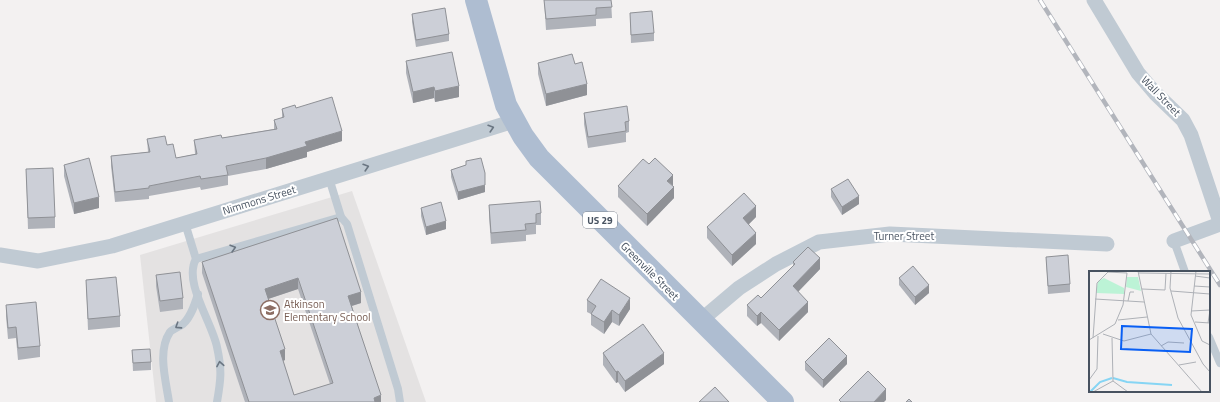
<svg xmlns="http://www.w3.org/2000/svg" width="1220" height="402" viewBox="0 0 1220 402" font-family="'Titillium Web',sans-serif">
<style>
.education{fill:#e4e2e2}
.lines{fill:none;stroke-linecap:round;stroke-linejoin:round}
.lane{stroke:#c0cad3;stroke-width:8}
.street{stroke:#c0cad3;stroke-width:15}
.primary{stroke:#aebdd1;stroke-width:22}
.rail-casing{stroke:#b2b5bc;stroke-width:4.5}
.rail{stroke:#fff;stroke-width:3;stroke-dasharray:9;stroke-linecap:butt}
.wall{fill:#afb2b9;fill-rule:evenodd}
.shaded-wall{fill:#8f9196}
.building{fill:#cccfd7;stroke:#8f9196;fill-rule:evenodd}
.oneway{stroke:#6b7682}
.labels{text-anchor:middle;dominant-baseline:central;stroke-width:4;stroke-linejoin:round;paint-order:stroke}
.shield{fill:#fff;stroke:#7e8690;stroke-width:1}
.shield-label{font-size:10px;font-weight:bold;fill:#475260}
.street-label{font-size:11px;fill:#475260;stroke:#fff}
.education-label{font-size:11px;fill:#785e54;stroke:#fff;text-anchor:start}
.inset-river{fill:none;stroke:#86d5f4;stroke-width:2}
.inset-road{fill:none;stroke:#aeb1b7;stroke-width:1}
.view{fill:#095ff4;fill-opacity:0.15;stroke:#095ff4;stroke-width:2}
.inset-edge{fill:none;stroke:#475260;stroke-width:2}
</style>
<rect width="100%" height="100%" fill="#f3f1f1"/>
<!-- education -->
<path class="education" d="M352 191 426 402H156L140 255Z"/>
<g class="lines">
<!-- lane -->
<g class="lane">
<path d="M329 178 341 217 347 224 398 389 400 402"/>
<path d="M185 223 196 259"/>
<path d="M1174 241 1185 272"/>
<path d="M1209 337 1220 363"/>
<path d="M169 402C166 381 157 351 170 332 173 329 179 327 183 324 191 317 195 304 198 294"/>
<path d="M217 402C221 379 222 370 217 347 212 322 183 282 196 259L341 217"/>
</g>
<!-- street -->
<g class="street">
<path d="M1094 0 1138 73 1155 93 1183 120 1191 135 1220 222"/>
<path d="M1174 241 1220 224"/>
<path d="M0 255 38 261 112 246 514 121"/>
<path d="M700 321 739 288 776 264 819 242 890 234 1107 244"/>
</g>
<!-- primary -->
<path class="primary" d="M476 0 506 105 523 136 539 158 783 402"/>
<!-- rail casing -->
<g class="rail-casing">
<path id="rail" d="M1040 0 1220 285"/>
</g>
<!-- rail -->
<use href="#rail" class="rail"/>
</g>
<!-- wall -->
<g class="wall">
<path d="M544 0H611L612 18 596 19V26L546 30Z"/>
<path d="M630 13 654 33V41L631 43Z"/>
<path d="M412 14 449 34V41L416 47 412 22Z"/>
<path d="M406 61 459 97 435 102 434 98 413 103 406 73Z"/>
<path d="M538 63 575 64 587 95 546 106 538 74Z"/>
<path d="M296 108 342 141 307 152V157L266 169 228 176V185L201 190 200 187 149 196V199L115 202 111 166V156L148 152 147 139 167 145 176 158 195 154 194 140 222 138 274 129V120L282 118V109Z"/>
<path d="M584 113 629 121V132L626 133V142L588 148 584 124Z"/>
<path d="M64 165 99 208 74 214 64 176Z"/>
<path d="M466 165 485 192 458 200 451 177V170Z"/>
<path d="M26 169 55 217V228L28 229Z"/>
<path d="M618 186H673L674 198 647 226 618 197Z"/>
<path d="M831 189 859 204 842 215 831 197Z"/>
<path d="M489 205 541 213V225H536V234L526 235V241L491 244 489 216Z"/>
<path d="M421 208 446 229 426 235 421 216Z"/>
<path d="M756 217 748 225 756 244 732 266 707 238V227Z"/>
<path d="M337 218 361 303 352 306 381 402H245L202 273V262ZM298 289 330 384 294 395 283 361 285 360 268 299Z"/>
<path d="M1046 257 1070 284V292L1048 294Z"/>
<path d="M793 262 820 269 798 292 808 312 779 341 761 323 757 326 747 316V305L761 298 793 266Z"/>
<path d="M156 275 183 298V309L160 312 156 286Z"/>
<path d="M899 278 929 293 915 305 899 285Z"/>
<path d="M86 280 120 316V327L88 330Z"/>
<path d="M587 300 630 309 619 326 612 322 604 334 591 325V314L587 312Z"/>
<path d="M6 305 40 346V357L18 360 16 338 8 339 6 316Z"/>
<path d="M132 350 151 362V370L133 371Z"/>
<path d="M603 353 664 364 625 392 618 382 616 383 603 365Z"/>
<path d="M805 362 847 364 823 388 805 370Z"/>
</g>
<!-- shaded-wall -->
<g class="shaded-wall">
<path d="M587 84V95L546 106V94Z"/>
<path d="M459 86V97L435 102V91Z"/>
<path d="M434 87V98L413 103V92Z"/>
<path d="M342 131V141L307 152V157L266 169V158L305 142Z"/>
<path d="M673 175V186L667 181Z"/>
<path d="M485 185V192L458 200V192Z"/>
<path d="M674 187V198L647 226V214Z"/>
<path d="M859 196V204L842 215V207Z"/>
<path d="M99 197V208L74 214V203Z"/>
<path d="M756 206V217L743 230V218Z"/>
<path d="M446 221V229L426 235V227Z"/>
<path d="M756 233V244L732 266V255Z"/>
<path d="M820 258V269L793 297V286Z"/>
<path d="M298 278V289L265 300V289Z"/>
<path d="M929 285V293L915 305V297Z"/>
<path d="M361 292V303L348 307V296Z"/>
<path d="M630 298V309L619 326V315Z"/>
<path d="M808 302V312L779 341V330Z"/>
<path d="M612 310V322L604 334V322Z"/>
<path d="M761 312V323L757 326V316Z"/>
<path d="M285 349V360L280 362V351Z"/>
<path d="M664 353V364L625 392V381Z"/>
<path d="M847 356V364L823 388V380Z"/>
<path d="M618 371V382L616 383V372Z"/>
<path d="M886 389V400L884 402H874Z"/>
<path d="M381 395V402H374V398Z"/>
</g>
<!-- building -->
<g class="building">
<path d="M544 0H611L612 7 596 8V15L546 19Z"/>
<path d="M445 8 449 34 416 40 412 14Z"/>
<path d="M652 11 654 33 631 35 630 13Z"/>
<path d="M452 52 459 86 435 91 434 87 413 92 406 61Z"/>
<path d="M572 54 575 64 582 62 587 84 546 94 538 63Z"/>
<path d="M332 97 342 131 305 142 307 146 266 158 226 166 228 175 201 179 200 176 149 186V188L115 192 111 156 150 152 147 139 165 136 167 145 173 144 176 158 197 154 194 140 221 135 222 138 277 129 274 120 284 117 282 109 295 105 296 108Z"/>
<path d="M627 106 629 121 625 122 626 131 588 137 584 113Z"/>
<path d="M89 158 99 197 74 203 64 165Z"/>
<path d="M481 158 485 173V185L458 192 451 170 466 165V161Z"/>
<path d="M655 158 673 175 667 181 674 187 647 214 618 186 643 159 649 164Z"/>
<path d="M53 168 55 217 28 218 26 169Z"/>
<path d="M848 179 859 196 842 207 831 189Z"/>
<path d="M744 193 756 206 743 218 756 233 732 255 707 227Z"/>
<path d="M540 201 541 213 536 214V223L525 224 526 230 491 233 489 205Z"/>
<path d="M441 202 446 221 426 227 421 208Z"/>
<path d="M337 218 361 292 348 296 381 395 374 398 375 402H249L202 262ZM298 278 333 383 294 395 280 351 285 349 265 289Z"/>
<path d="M808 247 820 258 793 286 808 302 779 330 761 312 757 316 747 305 758 295 761 298 795 264 793 262Z"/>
<path d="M1068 255 1070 284 1048 286 1046 257Z"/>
<path d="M913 266 929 285 915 297 899 278Z"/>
<path d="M180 272 183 298 160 301 156 275Z"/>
<path d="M116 277 120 316 88 319 86 280Z"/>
<path d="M601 279 630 298 619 315 612 310 604 322 591 314 596 306 587 300Z"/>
<path d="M36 302 40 346 18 348 16 327 8 328 6 305Z"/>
<path d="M643 324 664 353 625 381 618 371 616 372 603 353Z"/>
<path d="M829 338 847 356 823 380 805 362Z"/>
<path d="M150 349 151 362 133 363 132 350Z"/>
<path d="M868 371 886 389 874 402H841L839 400Z"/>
<path d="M715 387 729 402H699Z"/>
<path d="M909 399 912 402H906Z"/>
</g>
<!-- one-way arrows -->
<defs><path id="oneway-chevron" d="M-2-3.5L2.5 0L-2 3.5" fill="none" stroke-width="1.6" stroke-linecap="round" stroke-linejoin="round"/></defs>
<g class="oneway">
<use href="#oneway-chevron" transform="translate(491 128) rotate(-17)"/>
<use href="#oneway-chevron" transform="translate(366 167) rotate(-17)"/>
<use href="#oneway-chevron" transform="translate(233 248) rotate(-16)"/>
<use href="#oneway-chevron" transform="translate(178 326) rotate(147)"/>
<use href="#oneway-chevron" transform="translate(220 364) rotate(-100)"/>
</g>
<!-- icons -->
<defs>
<g id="school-ring" transform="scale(1)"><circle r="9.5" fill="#fff" stroke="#8d6e63" stroke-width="1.5"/><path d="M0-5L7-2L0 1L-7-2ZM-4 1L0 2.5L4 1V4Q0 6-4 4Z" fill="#8d6e63"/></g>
</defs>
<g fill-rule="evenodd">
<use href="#school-ring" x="270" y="310"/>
</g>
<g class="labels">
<!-- shield labels -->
<rect class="shield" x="583" y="212" width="34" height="16" rx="3"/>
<g class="shield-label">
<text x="600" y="220">US 29</text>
</g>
<!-- street labels -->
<g class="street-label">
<text transform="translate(1161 96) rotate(46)">Wall Street</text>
<text transform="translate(259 200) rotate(-17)">Nimmons Street</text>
<text x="904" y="236">Turner Street</text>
<text transform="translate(650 271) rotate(45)">Greenville Street</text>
</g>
<!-- education labels -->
<g class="education-label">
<text x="284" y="304">Atkinson<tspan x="284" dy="13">Elementary School</tspan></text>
</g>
</g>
<!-- overview -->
<g transform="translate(1089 271)">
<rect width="121" height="121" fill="#f3f1f1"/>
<path d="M38 6H49L52 20 37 16ZM15 7 35 17V23L7 22 9 10Z" fill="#bcf3d6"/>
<path class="inset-river" d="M24 107 38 111 83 114M1 121 11 111 23 107"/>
<path class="inset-road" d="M49 0 62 63 113 121M82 0 81 17 89 47 114 93 121 101M107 0 102 44 113 70 121 74M50 2 121 3M106 5 121 7M105 15 121 16M53 18 76 19 77 2M82 20 121 23M6 28 55 31M39 30 41 21H45M102 40 121 39M29 49 58 46M106 51 121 52M119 52 121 39M14 63 35 70 62 63M4 67 8 12 19 1M23 67 24 110M0 69 26 53 34 34 38 2 18 1M72 75 79 71 95 72M90 94 107 91M0 109 8 98 9 65M4 121 24 110 39 121"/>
<path class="view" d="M33 55 103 58 101 81 32 78Z"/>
<rect width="121" height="121" class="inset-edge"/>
</g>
</svg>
